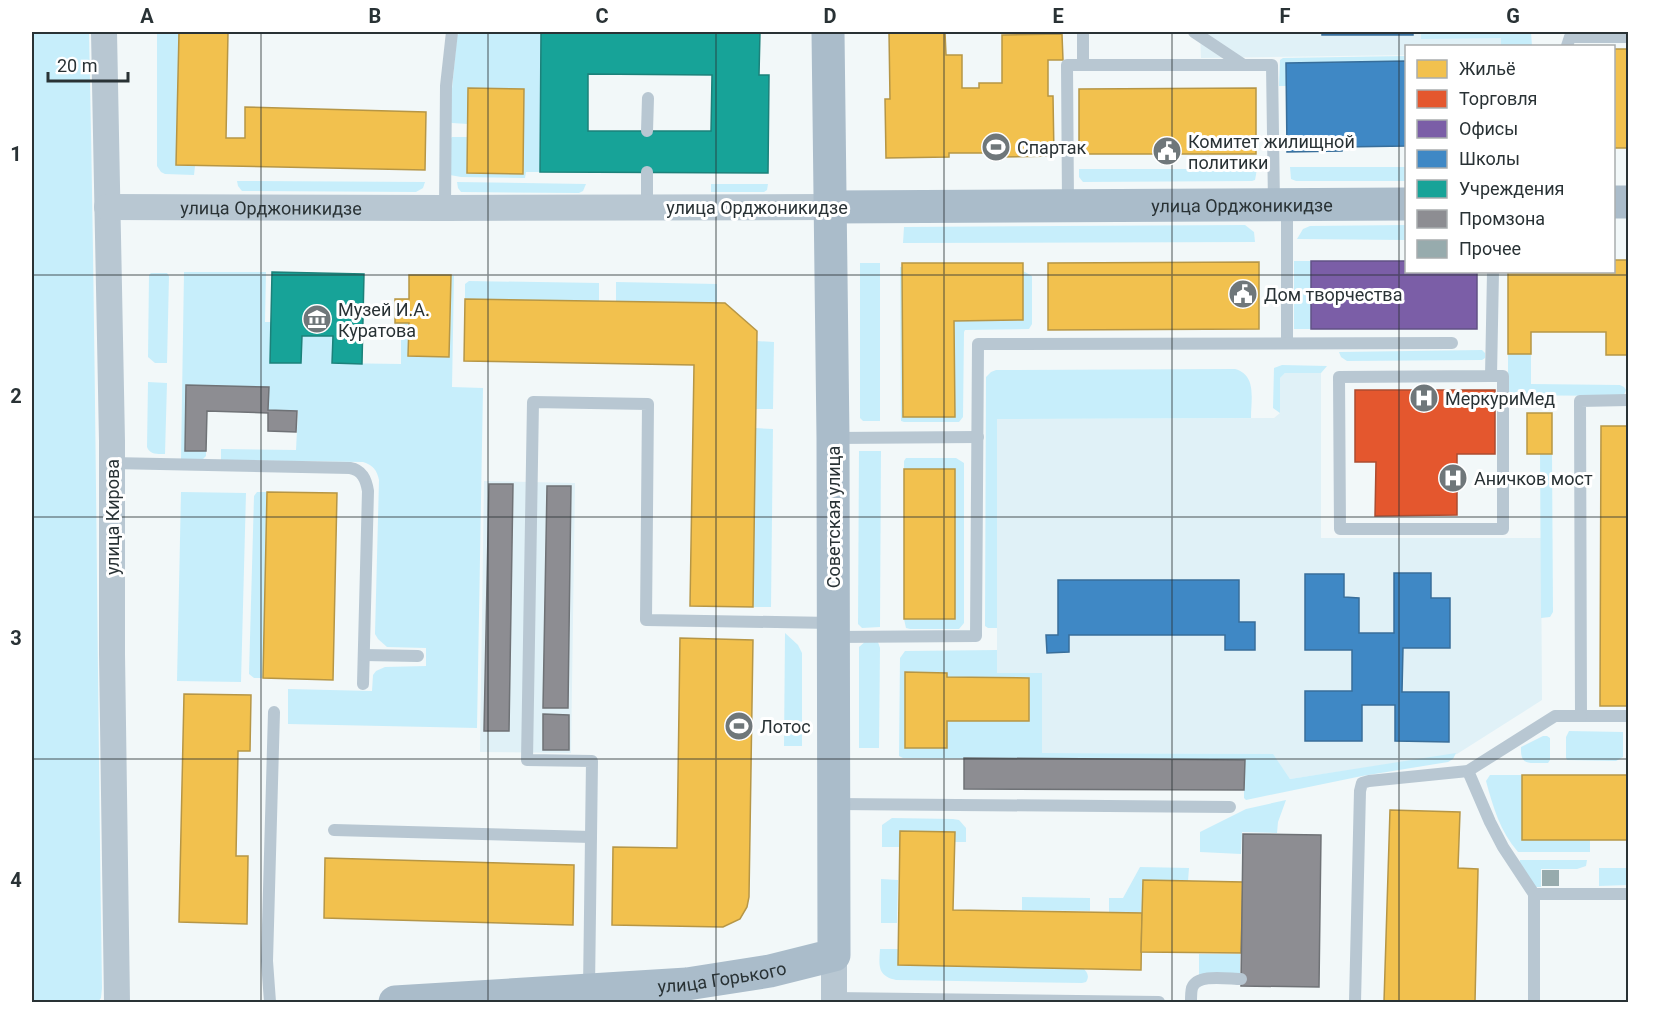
<svg xmlns="http://www.w3.org/2000/svg" width="1660" height="1034" viewBox="0 0 1660 1034" font-family="Roboto,sans-serif">
<style>
.built{fill:#e0f1f7}
.green{fill:#c7eefb}
.homes{fill:#f2c14e;stroke:#b69646;stroke-width:1.5}
.shops{fill:#e4572e;stroke:#ac4c30;stroke-width:1.5}
.offices{fill:#7b5ea7;stroke:#625185;stroke-width:1.5}
.schools{fill:#3f88c5;stroke:#386e9a;stroke-width:1.5}
.public{fill:#17a398;stroke:#1c817a;stroke-width:1.5;fill-rule:evenodd}
.industry{fill:#8d8d92;stroke:#6f7276;stroke-width:1.5}
.building{fill:#97abad}
.lines{fill:none;stroke-linecap:round;stroke-linejoin:round}
.lane{stroke:#b8c7d2;stroke-width:12}
.street{stroke:#b8c7d2;stroke-width:26}
.secondary{stroke:#aabcca;stroke-width:33}
.grid{fill:none;stroke:#293235;stroke-width:1.5;stroke-opacity:0.55}
.labels{text-anchor:middle;dominant-baseline:central;stroke-width:6;stroke-linejoin:round;paint-order:stroke}
.poi-label{font-size:18px;fill:#293235;stroke:#fff;text-anchor:start}
.street-label{font-size:18px;fill:#293235;stroke:#fff}
.neatline{fill:none;stroke:#293235;stroke-width:2}
.grid-label{font-size:20px;text-anchor:middle;font-weight:bold;fill:#293235}
</style>
<rect width="100%" height="100%" fill="#f2f8f9"/>
<!-- built -->
<g class="built">
<path d="M1200 32H1507V46H1406V55L1201 58Z"/>
<path d="M1285 373H1321V538H1541L1542 700 1457 754 1290 779 1272 754 1042 753V673H997V419L1274 418 1280 413V378Z"/>
<path d="M484 481 575 483 571 753 480 752Z"/>
</g>
<!-- green -->
<g class="green">
<path d="M32 32H89C96 350 97 669 102 988L101 998 98 1002H32Z"/>
<path d="M157 32H179L176 165 195 166 194 175 165 174 161 172 157 166Z"/>
<path d="M463 32H541L540 172H526L525 178H523L461 177 450 175V139L452 137H467V173L523 174 524 89 469 88 468 124 452 123 449 121 457 35Z"/>
<path d="M1421 32H1531L1532 46H1501V38L1421 39Z"/>
<path d="M1406 56V61L1287 63 1286 86H1279L1280 60 1283 58Z"/>
<path d="M1290 167H1406V181H1296L1291 179Z"/>
<path d="M1079 169H1257L1255 180 1252 181 1083 182 1079 177Z"/>
<path d="M237 181 425 182 423 188 416 192 242 191 238 186Z"/>
<path d="M457 182 586 184 583 191 579 193 461 192 458 188Z"/>
<path d="M711 184H768L767 190 764 192H711Z"/>
<path d="M1245 225 1254 232 1255 242 903 243 904 227Z"/>
<path d="M1406 225V240L1297 239 1303 229 1310 226Z"/>
<rect x="1294" y="261" width="17" height="68"/>
<path d="M860 263H880V421H863L860 418Z"/>
<path d="M900 267H902L904 417H954V321L1023 320V271L1032 276V324L1029 329 965 330 964 332 963 417 959 422H904L901 421Z"/>
<path d="M184 272H266L265 322H271V363H301L302 336H333V363L401 364V335L395 329V323H409L408 356 449 357 451 275 454 276 452 387 483 388 477 728 288 724V689L372 691 373 675 376 671 385 667 426 666V648L387 647 378 639 375 634 379 480C377 470 373 465 363 462L221 460V449L296 450 298 411 268 410V387L186 385 185 451H206V456L202 460 181 459Z"/>
<path d="M151 273H167L169 276 167 363H155L148 357 149 275Z"/>
<path d="M469 281 599 283V302L465 299V284Z"/>
<path d="M616 282 717 284V303L616 302Z"/>
<path d="M756 341 774 342 773 409H755Z"/>
<path d="M1482 350 1485 353V358L1482 360 1347 361 1341 357 1339 352Z"/>
<path d="M1508 354H1531V384L1620 385 1624 387 1626 390 1624 395 1621 396 1509 395 1508 390Z"/>
<path d="M1282 365 1327 366 1321 373H1285L1280 378V413L1273 408 1274 368Z"/>
<path d="M1235 369C1257 375 1251 399 1251 418L997 419V628H988L985 626 986 377 991 372 996 370Z"/>
<path d="M148 382 167 383 165 454C158 454 150 455 147 447Z"/>
<path d="M755 428 773 429 771 607H753Z"/>
<path d="M859 451H881L880 627 862 628 858 624Z"/>
<path d="M1540 453 1552 454 1553 612 1550 617 1541 618Z"/>
<path d="M906 458H956L964 463V623L959 629H910L906 628 904 619H955V470L904 469V461Z"/>
<path d="M181 492 246 493 241 682 177 681Z"/>
<path d="M257 492H267L263 678H254L249 674 254 496Z"/>
<path d="M785 633 798 645 802 653V746H784Z"/>
<path d="M866 641 878 642 880 648 879 748H859V647Z"/>
<path d="M997 650V673H1042V753L1273 754 1290 779 1456 753 1453 759 1448 762 1362 776 1246 800 1244 798V760L903 758 899 756 900 658 905 651Z"/>
<path d="M1569 731 1623 732V757L1616 761 1567 760 1566 758V737Z"/>
<path d="M1543 736H1547L1550 738V760L1548 763C1531 762 1520 768 1521 747Z"/>
<path d="M1490 775H1522V840H1590V852H1518C1500 831 1493 807 1486 781Z"/>
<path d="M1286 800 1278 822 1277 833 1242 832 1241 854 1200 852V832L1246 809Z"/>
<path d="M892 818 953 819 959 820 966 828V842H954V832L900 831V847H882V825Z"/>
<path d="M1520 860H1587L1586 866 1577 869H1541V887H1535L1520 864Z"/>
<path d="M1140 867 1189 868 1188 881 1143 880 1142 913H1109V898H1123Z"/>
<path d="M1599 868H1628V885L1599 886Z"/>
<path d="M881 879 898 880 897 923H881Z"/>
<path d="M1022 897 1090 898V911L1022 910Z"/>
<path d="M880 949H898V965L1083 968C1087 972 1090 976 1086 982L1082 983 896 980C877 976 879 965 880 949Z"/>
<rect x="1199" y="954" width="41" height="22"/>
</g>
<!-- homes -->
<g class="homes">
<path d="M179 32H228L226 138H245V107L426 112 425 170 176 165Z"/>
<path d="M889 32H945L946 55H962V88H979V83H1002V35L1062 34 1063 60H1048V96H1053L1054 156 1001 157V153H949V157L886 158 885 99H890Z"/>
<rect x="1614" y="49" width="14" height="99"/>
<path d="M468 88 524 89 523 174 467 173Z"/>
<path d="M1256 88V154H1079V89Z"/>
<path d="M1614 260H1628V355H1606V332H1531V354H1508V272H1614Z"/>
<path d="M1259 262V329L1048 330V263Z"/>
<path d="M902 263H1023V320L954 321 955 417H903Z"/>
<path d="M409 275H451L449 357 408 356 409 323H395V299H409Z"/>
<path d="M465 299 725 303 757 331 753 607 690 606 694 365 464 361Z"/>
<rect x="1527" y="413" width="25" height="41"/>
<path d="M1601 426H1628V706H1600Z"/>
<rect x="904" y="469" width="51" height="150"/>
<path d="M267 492 337 493 333 680 263 678Z"/>
<path d="M680 638 753 640 749 897 747 907 740 919 723 927 612 925 613 847 677 848Z"/>
<path d="M905 672 947 673V677L1029 678V721H947V748H905Z"/>
<path d="M184 694 251 695 250 751H238L236 856H248L247 924 179 922Z"/>
<rect x="1522" y="775" width="106" height="65"/>
<path d="M1390 810 1460 812 1458 868 1478 869 1475 1002H1384Z"/>
<path d="M900 831 955 832 953 910 1142 913 1141 970 898 965Z"/>
<path d="M325 858 574 865 573 925 324 918Z"/>
<path d="M1143 880 1243 882 1241 953 1141 952Z"/>
</g>
<!-- shops -->
<path class="shops" d="M1355 390H1495V454H1457V515L1375 516 1376 462H1355Z"/>
<!-- offices -->
<path class="offices" d="M1311 261H1406V272H1477V329H1311Z"/>
<!-- schools -->
<g class="schools">
<rect x="1322" y="32" width="91" height="3"/>
<path d="M1406 61V146L1342 147V151L1287 152 1286 63Z"/>
<path d="M1394 573H1431V598H1450V648H1403L1402 692H1449V742L1395 741V705H1362V741H1305V691H1352V650H1305V574H1344V597L1359 598V633H1394Z"/>
<path d="M1058 580H1239V622H1255V650H1225V635H1069V652L1047 653 1046 635H1058Z"/>
</g>
<!-- public -->
<g class="public">
<path d="M541 32H760L759 75H769L768 173 540 172ZM588 74 712 75 711 131H588Z"/>
<path d="M272 272 364 274 362 364 332 363 333 336H302L301 363H270Z"/>
</g>
<!-- industry -->
<g class="industry">
<path d="M186 385 269 387 268 410 297 411 296 432 268 431V413L207 411 206 451H185Z"/>
<path d="M489 484H513L509 731H484Z"/>
<path d="M547 486H571L568 708H543Z"/>
<path d="M543 714 569 715V750H543Z"/>
<path d="M964 758 1245 760 1244 790 964 789Z"/>
<path d="M1243 834 1321 835 1319 987 1241 986Z"/>
</g>
<!-- building -->
<rect class="building" x="1542" y="870" width="17" height="16"/>
<g class="lines">
<!-- lane -->
<g class="lane">
<path d="M1083 32V65"/>
<path d="M1194 32 1242 64"/>
<path d="M1567 46 1570 37H1628"/>
<path d="M647 131 648 98"/>
<path d="M1068 204 1067 65H1272L1274 204"/>
<path d="M1287 206V343"/>
<path d="M445 208 446 86 452 32"/>
<path d="M647 208V172"/>
<path d="M1491 376H1503V529H1340L1339 377 1491 376 1493 272"/>
<path d="M1628 400 1580 401 1581 716H1628"/>
<path d="M835 438 978 437"/>
<path d="M112 463 350 468C362 470 366 479 368 491L363 684"/>
<path d="M834 637 976 636 978 344 1452 343"/>
<path d="M364 655 418 656"/>
<path d="M1468 771 1490 822 1503 847 1534 894"/>
<path d="M836 804 1230 807"/>
<path d="M334 830 591 837"/>
<path d="M589 989 592 761 527 760 533 402 648 404 646 620 832 623"/>
<path d="M834 998 1159 1002"/>
<path d="M270 1002 267 961 274 712"/>
<path d="M1191 1002C1191 998 1191 992 1192 988 1197 973 1228 979 1241 979"/>
<path d="M1355 1002 1360 791 1362 783 1369 781 1468 771 1555 716H1581"/>
<path d="M1534 1002V894H1628"/>
</g>
<!-- street -->
<g class="street">
<path d="M104 32 112 441V654L117 1002"/>
<path id="s1" d="M107 207 445 208 830 207"/>
<path d="M834 955V1002"/>
</g>
<!-- secondary -->
<g class="secondary">
<path d="M1614 202H1628"/>
<path id="s2" d="M830 207 1406 204"/>
<path id="s3" d="M395 1002 687 984 770 971 834 955 833 438 828 32"/>
</g>
</g>
<!-- grid -->
<path class="grid" d="M261 32V1002M488 32V1002M716 32V1002M944 32V1002M1172 32V1002M1399 32V1002M32 275H1628M32 517H1628M32 759H1628"/>
<!-- icons -->
<defs>
<g id="stadium-disc" transform="scale(1.5)"><circle r="9.5" fill="#6f777a" stroke="#fff"/><path d="M0-5a6.5 5 0 1 0 0 10a6.5 5 0 1 0 0-10ZM-3.5-1.8h7v3.6h-7Z" fill="#fff"/></g>
<g id="civic-disc" transform="scale(1.5)"><circle r="9.5" fill="#6f777a" stroke="#fff"/><path d="M-.6-6.5H3V-4.5H.6V-3L4-1V1h2V6H-6V1h2V-1L-.6-3ZM-1.2 2.5V6h2.4V2.5Z" fill="#fff"/></g>
<g id="museum-disc" transform="scale(1.5)"><circle r="9.5" fill="#6f777a" stroke="#fff"/><path d="M0-6L6-3V-2H-6V-3ZM-5-1h2V3h-2ZM-1-1h2V3h-2ZM3-1h2V3H3ZM-6 4H6V6H-6Z" fill="#fff"/></g>
<g id="hospital-disc" transform="scale(1.5)"><circle r="9.5" fill="#6f777a" stroke="#fff"/><path d="M-5-5h3v3.5h4V-5h3V5h-3V1.5h-4V5h-3Z" fill="#fff"/></g>
</defs>
<g fill-rule="evenodd">
<use href="#stadium-disc" x="996" y="147"/>
<use href="#civic-disc" x="1167" y="151"/>
<use href="#civic-disc" x="1243" y="294"/>
<use href="#museum-disc" x="317" y="319"/>
<use href="#hospital-disc" x="1424" y="398"/>
<use href="#hospital-disc" x="1453" y="478"/>
<use href="#stadium-disc" x="739" y="726"/>
</g>
<g class="labels">
<!-- poi labels -->
<g class="poi-label">
<text x="1188" y="141">Комитет жилищной<tspan x="1188" dy="21">политики</tspan></text>
<text x="1017" y="147">Спартак</text>
<text x="1264" y="294">Дом творчества</text>
<text x="338" y="309">Музей И.А.<tspan x="338" dy="21">Куратова</tspan></text>
<text x="1445" y="398">МеркуриМед</text>
<text x="1474" y="478">Аничков мост</text>
<text x="760" y="726">Лотос</text>
</g>
<!-- street labels -->
<g class="street-label">
<text stroke="none"><textPath href="#s2" startOffset="412">улица Орджоникидзе</textPath></text>
<text x="757" y="207">улица Орджоникидзе</text>
<text stroke="none"><textPath href="#s1" startOffset="164">улица Орджоникидзе</textPath></text>
<text transform="translate(112 517) rotate(-90)">улица Кирова</text>
<text transform="translate(833 517) rotate(-90)">Советская улица</text>
<text stroke="none"><textPath href="#s3" startOffset="328">улица Горького</textPath></text>
</g>
</g>
<!-- border -->
<rect width="1660" height="1034" fill="none" stroke="#ffffff" stroke-width="66"/>
<!-- legend -->
<rect x="1405" y="45" width="210" height="228" fill="#ffffff" stroke="#a9adae" stroke-width="1.5"/>
<rect x="1417" y="60" width="30" height="18" fill="#f2c14e" stroke="#a9adae" stroke-width="1.5"/>
<text x="1459" y="75" font-size="18" fill="#293235">Жильё</text>
<rect x="1417" y="90" width="30" height="18" fill="#e4572e" stroke="#a9adae" stroke-width="1.5"/>
<text x="1459" y="105" font-size="18" fill="#293235">Торговля</text>
<rect x="1417" y="120" width="30" height="18" fill="#7b5ea7" stroke="#a9adae" stroke-width="1.5"/>
<text x="1459" y="135" font-size="18" fill="#293235">Офисы</text>
<rect x="1417" y="150" width="30" height="18" fill="#3f88c5" stroke="#a9adae" stroke-width="1.5"/>
<text x="1459" y="165" font-size="18" fill="#293235">Школы</text>
<rect x="1417" y="180" width="30" height="18" fill="#17a398" stroke="#a9adae" stroke-width="1.5"/>
<text x="1459" y="195" font-size="18" fill="#293235">Учреждения</text>
<rect x="1417" y="210" width="30" height="18" fill="#8d8d92" stroke="#a9adae" stroke-width="1.5"/>
<text x="1459" y="225" font-size="18" fill="#293235">Промзона</text>
<rect x="1417" y="240" width="30" height="18" fill="#97abad" stroke="#a9adae" stroke-width="1.5"/>
<text x="1459" y="255" font-size="18" fill="#293235">Прочее</text>
<!-- scale -->
<path d="M48 72v9h80v-9" fill="none" stroke="#293235" stroke-width="3"/>
<text x="57" y="72" font-size="18" fill="#293235" stroke="#ffffff" stroke-width="4.5" paint-order="stroke">20 m</text>
<rect x="33" y="33" width="1594" height="968" class="neatline"/>
<g class="grid-label">
<text x="147" y="23">A</text>
<text x="375" y="23">B</text>
<text x="602" y="23">C</text>
<text x="830" y="23">D</text>
<text x="1058" y="23">E</text>
<text x="1285" y="23">F</text>
<text x="1513" y="23">G</text>
<text x="16" y="161">1</text>
<text x="16" y="403">2</text>
<text x="16" y="645">3</text>
<text x="16" y="887">4</text>
</g>
</svg>
